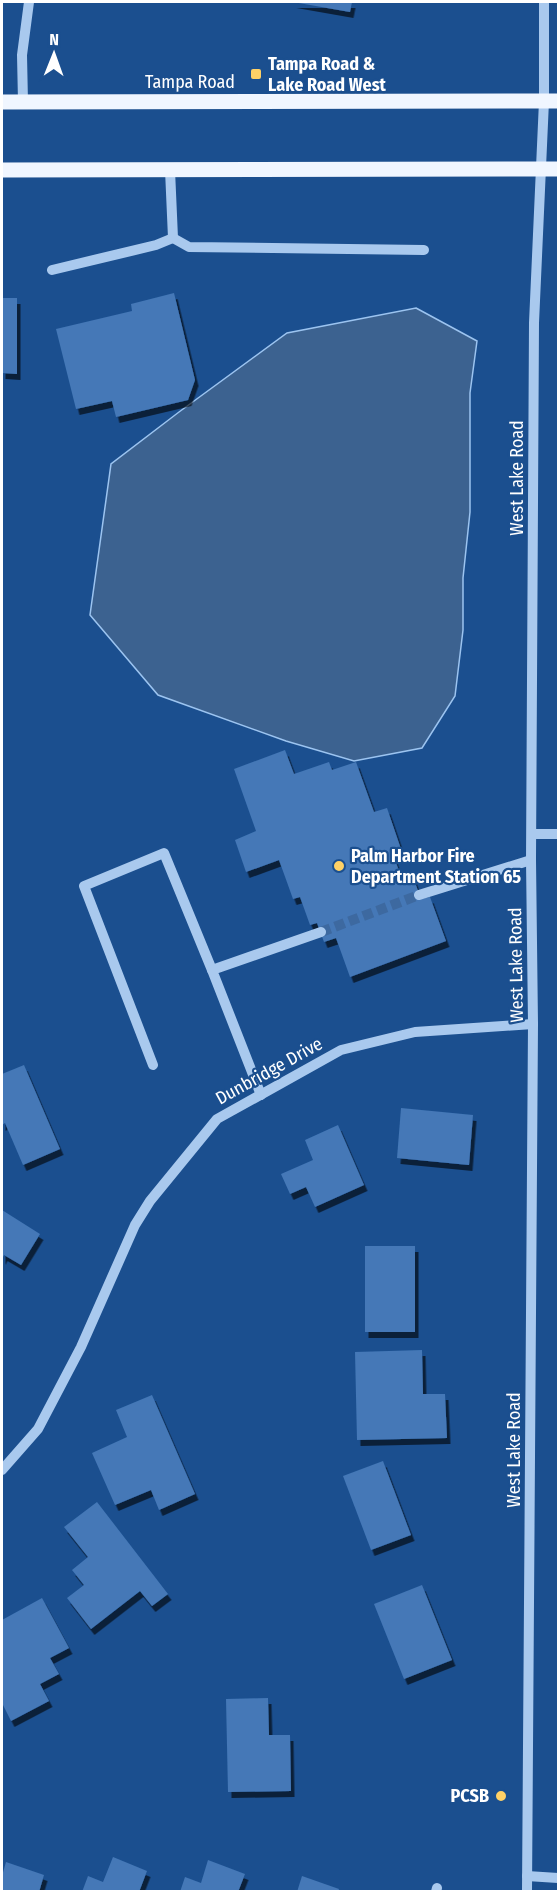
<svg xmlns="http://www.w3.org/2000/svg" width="560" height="1893" viewBox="0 0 560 1893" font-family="'Fira Sans Condensed',sans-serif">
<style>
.water{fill:#3c6290;stroke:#9cc4f0;stroke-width:1.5}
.building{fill:#4478b7;filter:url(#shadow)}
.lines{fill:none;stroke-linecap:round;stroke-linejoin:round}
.minor-tunnel{stroke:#3d69a0;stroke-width:10;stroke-dasharray:10 5;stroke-linecap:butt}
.minor{stroke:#a9c9ee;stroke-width:10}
.major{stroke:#f0f6ff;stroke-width:15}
.poi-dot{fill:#ffd166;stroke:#1b4f8f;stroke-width:2}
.labels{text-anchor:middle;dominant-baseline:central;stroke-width:4.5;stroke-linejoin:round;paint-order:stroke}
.poi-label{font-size:18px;font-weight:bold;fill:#fff;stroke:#1b4f8f;text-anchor:start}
.street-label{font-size:18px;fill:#fff;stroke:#1b4f8f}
</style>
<defs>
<filter id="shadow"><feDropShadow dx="3.5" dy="6" stdDeviation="0" flood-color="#0009"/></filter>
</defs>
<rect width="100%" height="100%" fill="#1b4f8f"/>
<!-- water -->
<path class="water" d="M416 308 477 341 470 393V512L463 578V630L455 696 422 748 354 761 286 741 158 695 90 615 111 464 179 412 287 333Z"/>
<!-- building -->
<g class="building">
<path d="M293 2H352L350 12Z"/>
<path d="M174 293 195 380 188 400 116 417 112 401 76 409 56 329 132 311 131 304Z"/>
<path d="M2 298H17V374L2 373Z"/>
<path d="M285 750 294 774 329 762 332 770 356 762 374 812 387 808 402 852 393 855 403 881 413 877 421 899 430 897 446 941 350 977 336 938 324 942 317 923 310 925 300 897 293 899 279 860 246 872 235 840 256 831 234 769Z"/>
<path d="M24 1065 60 1149 23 1165 5 1123 2 1125V1074Z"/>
<path d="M401 1108 473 1115 469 1165 397 1158Z"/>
<path d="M338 1125 364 1185 315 1207 306 1187 290 1194 281 1174 313 1160 305 1140Z"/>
<path d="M2 1210 40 1234 21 1265 4 1255 2 1259Z"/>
<rect x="365" y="1246" width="50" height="86"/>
<path d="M422 1350 423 1394H445L447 1438 357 1440 355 1352Z"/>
<path d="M152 1395 195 1494 159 1510 151 1490 115 1505 92 1453 127 1437 116 1410Z"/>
<path d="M383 1461 411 1535 371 1550 343 1476Z"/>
<path d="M97 1502 168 1594 152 1606 140 1591 91 1629 67 1598 84 1585 72 1570 88 1557 64 1527Z"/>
<path d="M422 1585 452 1660 404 1679 374 1604Z"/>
<path d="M42 1598 69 1648 50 1658 59 1674 40 1684 49 1701 11 1721 2 1703V1620Z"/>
<path d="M268 1698 269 1735H290L291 1791 228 1792 226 1699Z"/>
<path d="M113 1857 147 1871 139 1892H82L88 1876 103 1882Z"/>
<path d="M208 1860 245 1874 238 1892H180L185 1877 201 1883Z"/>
<path d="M6 1862 44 1875 39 1892H2V1876Z"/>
<path d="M302 1876 339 1889 338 1892H297Z"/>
</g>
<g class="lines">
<!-- minor-tunnel -->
<path class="minor-tunnel" d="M321 932 419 895"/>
<!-- minor -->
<g class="minor">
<path d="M23 102 22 55 29 2"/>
<path d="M170 170 173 238 189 247 424 250"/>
<path d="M52 270 156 245 173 238"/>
<path d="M532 834H558"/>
<path d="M419 895 531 860"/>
<path d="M153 1065 84 886 164 853 212 970"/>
<path d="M261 1095 212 970 321 932"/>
<path d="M2 1470 38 1429 81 1347 135 1225 150 1201 217 1119 341 1050 415 1032 533 1024"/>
<path d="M527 1876 558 1878"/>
<path d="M436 1892 437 1888"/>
<path d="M527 1892 533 1024 531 860 534 323 544 101V2"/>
</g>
<!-- major -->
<g class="major">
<path d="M2 102 558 101"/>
<path d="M2 170 558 169"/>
</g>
</g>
<!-- markers -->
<g class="poi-dot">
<rect x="250" y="68" width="12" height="12" rx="3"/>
<circle cx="339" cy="866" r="6"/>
<circle cx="501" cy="1796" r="6"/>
</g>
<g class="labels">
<!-- poi labels -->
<g class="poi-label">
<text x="268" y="64">Tampa Road &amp;<tspan x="268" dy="21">Lake Road West</tspan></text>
<text x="351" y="856">Palm Harbor Fire<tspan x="351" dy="21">Department Station 65</tspan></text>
<text x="489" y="1796" text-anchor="end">PCSB</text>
</g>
<!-- street labels -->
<g class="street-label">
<text x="190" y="82">Tampa Road</text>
<text transform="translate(517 478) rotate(-90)">West Lake Road</text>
<text transform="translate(516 965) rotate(-91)">West Lake Road</text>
<text transform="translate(269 1071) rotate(-29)">Dunbridge Drive</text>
<text transform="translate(514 1450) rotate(-90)">West Lake Road</text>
</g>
</g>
<!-- border -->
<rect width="560" height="1893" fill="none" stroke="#ffffff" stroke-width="6"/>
<!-- north arrow -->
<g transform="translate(54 54) rotate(1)" stroke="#1b4f8f" stroke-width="4.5" paint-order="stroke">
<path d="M0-4.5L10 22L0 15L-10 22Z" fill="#ffffff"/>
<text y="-9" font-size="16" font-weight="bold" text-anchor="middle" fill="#ffffff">N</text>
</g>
</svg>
